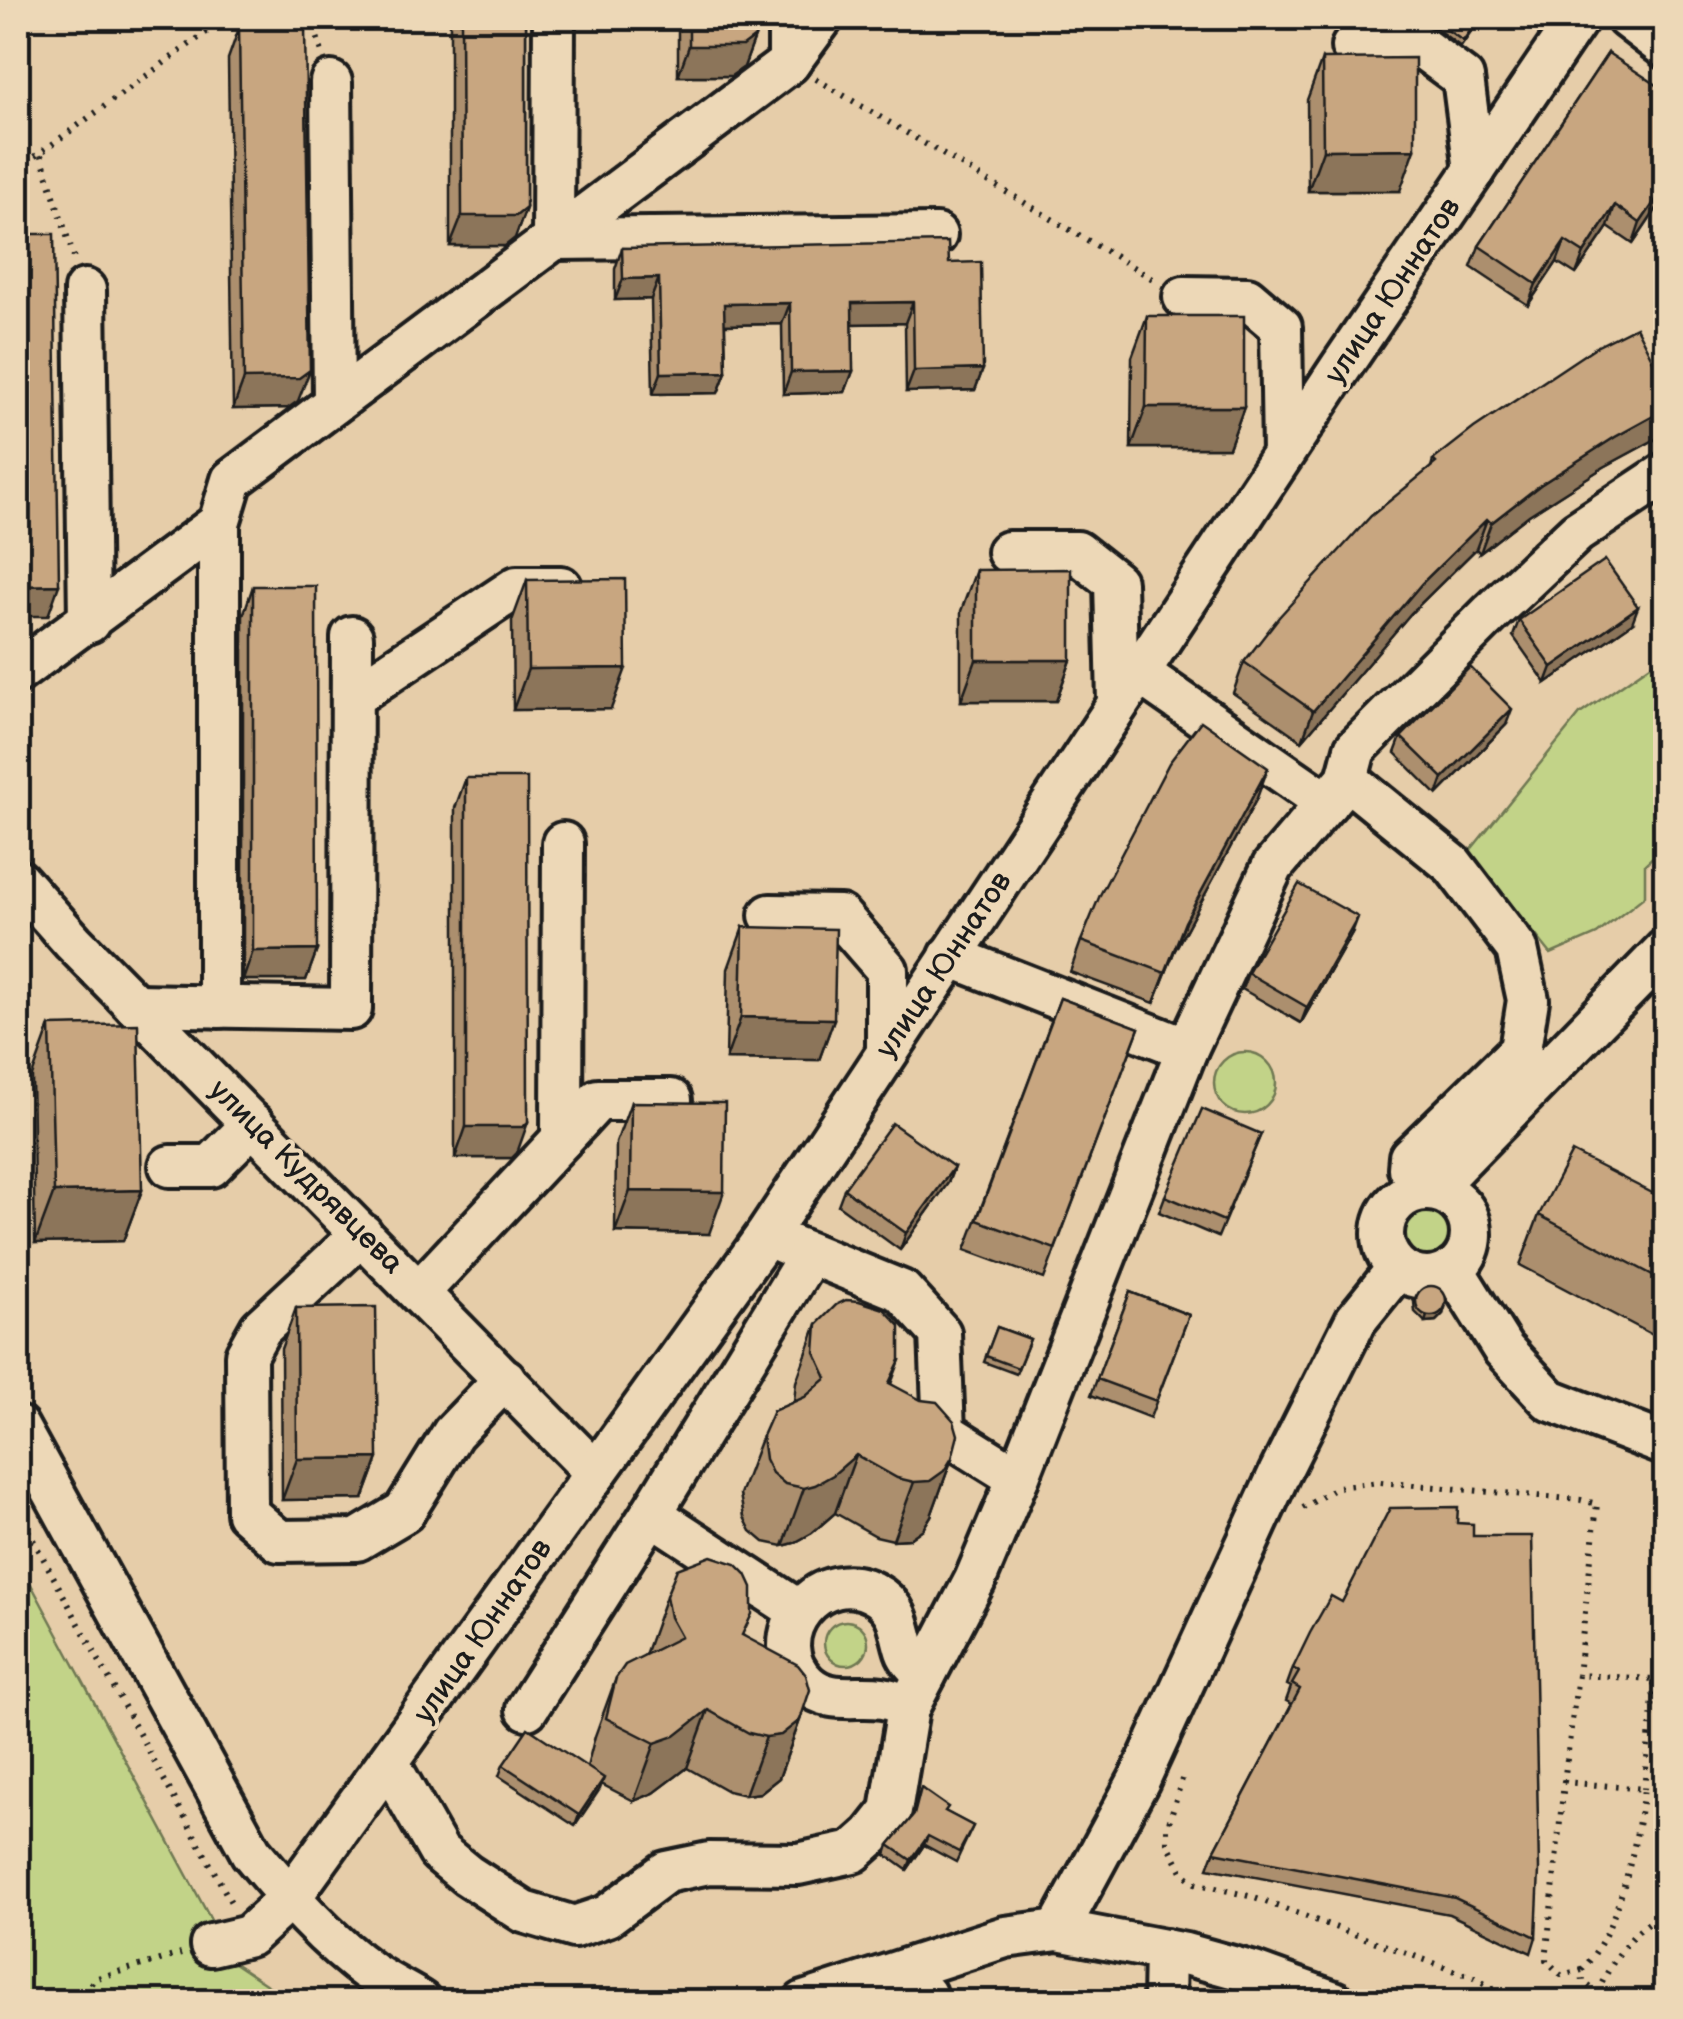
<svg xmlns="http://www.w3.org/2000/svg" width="1683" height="2019" viewBox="0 0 1683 2019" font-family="'Balsamiq Sans',sans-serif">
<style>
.green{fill:#c2d388;stroke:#6f7852;stroke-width:2.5}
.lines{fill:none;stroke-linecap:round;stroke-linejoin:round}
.minor-casing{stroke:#1c1c1c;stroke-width:48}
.path{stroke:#1c1c1c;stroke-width:6;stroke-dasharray:2.5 8;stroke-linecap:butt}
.minor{stroke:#edd8b7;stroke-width:40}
.wall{fill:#ac8f6e;stroke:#1c1c1c;stroke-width:2.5}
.shaded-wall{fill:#8c745a;stroke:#1c1c1c;stroke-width:2.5}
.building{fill:#c8a680;stroke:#1c1c1c;stroke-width:2.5}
.labels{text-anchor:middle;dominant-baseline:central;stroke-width:8;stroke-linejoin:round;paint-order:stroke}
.street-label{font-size:30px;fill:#1c1c1c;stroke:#edd8b7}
</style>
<rect width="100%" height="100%" fill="#e6cda9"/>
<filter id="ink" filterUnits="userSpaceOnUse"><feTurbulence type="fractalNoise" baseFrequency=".01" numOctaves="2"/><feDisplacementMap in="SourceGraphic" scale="20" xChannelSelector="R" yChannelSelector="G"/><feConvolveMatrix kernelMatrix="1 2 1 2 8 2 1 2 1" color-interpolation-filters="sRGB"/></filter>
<g filter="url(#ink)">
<!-- green -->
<g class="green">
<path d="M1665 655V846L1645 864V896L1597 934 1551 954 1469 852 1580 714Z"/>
<circle cx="1245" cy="1083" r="31"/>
<circle cx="1427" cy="1234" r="36"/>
<path d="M18 1560 234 1963 291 2001H18Z"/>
<circle cx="846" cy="1643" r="22"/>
</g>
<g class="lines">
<!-- minor casing -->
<g class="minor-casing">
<g id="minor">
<path d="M554 18 553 239 936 235"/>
<path d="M1627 18 1666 48"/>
<path d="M1352 47H1421L1463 78 1475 170"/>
<path d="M789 63 822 18"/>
<path d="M331 82 334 403"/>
<path d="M85 290 89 622"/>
<path d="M1184 297 1247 298 1281 327 1283 454"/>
<path d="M219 523V1007"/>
<path d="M1008 552H1077L1115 582 1118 702"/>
<path d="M18 672 219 523 232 480 789 63V18"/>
<path d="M1138 672 1327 803"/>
<path d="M352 697 517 587H561"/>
<path d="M1347 779 1453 865 1517 949 1528 1000 1520 1050 1410 1157 1409 1168C1421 1178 1430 1183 1444 1177L1666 949"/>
<path d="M18 880 73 942 596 1473"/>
<path d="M770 915 840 916 887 970V1051"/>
<path d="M950 956 1187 1049"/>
<path d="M135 1005 351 1009 352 637"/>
<path d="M562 1139 598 1100H671"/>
<path d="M170 1166H211L253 1124"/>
<circle cx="1427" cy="1234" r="44"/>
<path d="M362 1234 261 1328 246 1355 247 1513 279 1541 357 1540 404 1512 453 1433 505 1379"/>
<path d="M784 1243 902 1291 940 1333 944 1432 1018 1478"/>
<path d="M1453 1269 1503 1349 1550 1400 1666 1445"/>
<path d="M419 1292 562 1139 563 843"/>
<path d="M18 1427 251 1852C287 1895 326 1941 373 1974 388 1984 405 1992 421 2002"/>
<path d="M651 1514 799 1611"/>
<path d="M908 1708C873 1684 837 1711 807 1684 757 1639 821 1557 880 1597 900 1612 899 1629 906 1651 909 1660 918 1668 925 1675"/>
<path d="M527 1709 651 1514 810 1254"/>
<path d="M389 1764 439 1852 467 1875 524 1912 574 1927 607 1916 666 1872 709 1863 798 1864 853 1852 872 1835 891 1811 908 1708 975 1580 1018 1478 1187 1049 1273 866 1347 779 1355 749 1492 612 1577 532 1666 473"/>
<path d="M1058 1930 1139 1780 1279 1474 1356 1320 1398 1268"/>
<path d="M211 1945 249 1936 290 1898 766 1236 1341 367 1578 18"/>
<path d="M907 1997 925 1994 926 2002"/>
<path d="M804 2002 1005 1937 1058 1930 1185 1954 1254 1973 1334 2002"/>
<path d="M1164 2002 1165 1950"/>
</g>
</g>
<!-- path -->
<g class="path">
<path d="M311 18 322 52"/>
<path d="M816 79 1158 282"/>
<path d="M41 155 75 261"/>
<path d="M18 169 226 18"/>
<path d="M1303 1508 1337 1487 1380 1482 1581 1500 1597 1504 1578 1675"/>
<path d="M18 1512 233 1906"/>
<path d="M1182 1779 1167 1829V1842L1183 1873 1195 1883 1249 1896 1475 1978 1516 2002"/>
<path d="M1564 1782 1578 1675 1655 1679 1644 1789"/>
<path d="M1582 1970 1561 1975 1546 1960 1564 1782 1644 1789C1636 1845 1620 1928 1582 1970L1583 1982 1597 1992"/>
<path d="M80 2002 94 1979 181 1954"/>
<path d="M1594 2002C1605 1970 1634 1924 1666 1914"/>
</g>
<!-- minor -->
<use href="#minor" class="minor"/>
</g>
<!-- wall -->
<g class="wall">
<path d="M450 18H526V208L515 238 505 246H450Z"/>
<path d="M678 18H755V37L744 67 731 76H678Z"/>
<path d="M1481 18 1461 47 1434 27 1436 22Z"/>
<path d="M239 28 298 401 288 408 233 409 228 59Z"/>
<path d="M1608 53 1666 195 1633 244 1608 227 1576 274 1557 262 1528 305 1471 267 1479 246Z"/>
<path d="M1322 59 1400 191H1308L1307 100Z"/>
<path d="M622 248 949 263 983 369 975 390 906 392 905 323 852 324 853 371 845 392 783 394 782 324 725 325 726 372 718 393 653 394 651 299 615 300V269Z"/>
<path d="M1147 316 1244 407 1229 448H1131L1132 357Z"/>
<path d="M1666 386V429L1663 435 1604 467 1529 515 1480 553 1476 549 1411 613 1302 741 1233 693 1244 662 1431 467 1433 460Z"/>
<path d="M976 570 1071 660 1056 701H961V611Z"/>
<path d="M527 580 611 709 513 710 512 621Z"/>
<path d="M253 586 317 950 306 980H243V616Z"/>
<path d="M1519 620 1632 623 1546 683 1513 636Z"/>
<path d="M1506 725 1437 795 1395 753 1401 737Z"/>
<path d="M466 778 517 1153 512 1158H455V808Z"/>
<path d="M1257 798 1174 952 1154 1003 1070 972 1081 941Z"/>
<path d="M743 927 834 1019 819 1060 726 1059 728 969Z"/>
<path d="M1352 933 1301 1023 1242 989 1248 973Z"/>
<path d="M1060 998 1139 1028 1044 1279 965 1250Z"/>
<path d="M50 1026 142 1190 123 1241 35 1243 32 1076Z"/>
<path d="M631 1102 709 1234 615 1232 616 1143Z"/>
<path d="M1261 1134 1218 1237 1159 1212 1165 1196Z"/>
<path d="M954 1167 948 1183 900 1250 838 1205 844 1189Z"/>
<path d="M1666 1200V1342L1520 1265 1539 1215Z"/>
<path d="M1130 1292 1189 1315 1150 1418 1091 1395Z"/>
<path d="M1416 1296 1443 1314 1436 1321 1425 1322 1415 1312 1414 1302Z"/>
<path d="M296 1308 378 1458 363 1499 282 1500 281 1349Z"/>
<path d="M817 1324 900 1360 891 1384 952 1458 931 1516 923 1529 909 1539 893 1540 876 1536 835 1513 812 1533 794 1543 783 1546 764 1542 751 1531 744 1517 740 1494 762 1436 794 1401 796 1382Z"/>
<path d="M997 1327 1030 1339 1016 1374 984 1362Z"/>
<path d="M1457 1523 1473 1536 1536 1937 1531 1953 1449 1914 1208 1868 1214 1852 1292 1704 1286 1701 1291 1687 1287 1685 1293 1668 1342 1602Z"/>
<path d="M666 1596 744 1636 800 1720 779 1778 760 1793 745 1795 728 1791 687 1768 654 1793 634 1801 601 1784 575 1826 499 1776 503 1765 587 1767 595 1736 616 1678 645 1655Z"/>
<path d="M921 1788 946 1812 973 1826 956 1862 924 1845 907 1870 886 1855 889 1845 912 1817Z"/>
</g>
<!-- shaded-wall -->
<g class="shaded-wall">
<path d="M755 37 744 67 731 76H678L689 46Z"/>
<path d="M1415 149 1400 191H1308L1323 150Z"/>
<path d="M1666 185V195L1633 244 1640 223Z"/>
<path d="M1615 205 1608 227 1576 274 1584 253Z"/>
<path d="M526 208 515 238 505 246H450L462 216Z"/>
<path d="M1565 241 1557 262 1528 305 1536 284Z"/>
<path d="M659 278 651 299 615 300 623 279Z"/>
<path d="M913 302 905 323 844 324 852 303Z"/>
<path d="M790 303 782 324 716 325 724 304Z"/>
<path d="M983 369 975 390 906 392 914 371Z"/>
<path d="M310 370 298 401 288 408 233 409 244 379Z"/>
<path d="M853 371 845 392 783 394 791 372Z"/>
<path d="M726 372 718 393 653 394 661 373Z"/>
<path d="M1146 407H1244L1229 448H1131Z"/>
<path d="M1666 409V429L1663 435 1604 467 1529 515 1480 553 1491 523 1540 485 1615 437Z"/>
<path d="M1487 519 1476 549 1411 613 1302 741 1313 711 1422 583Z"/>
<path d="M59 585 48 616H18V586Z"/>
<path d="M1638 607 1632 623 1546 683 1552 667Z"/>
<path d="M976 660H1071L1056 701H961Z"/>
<path d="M626 668 611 709 513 710 528 669Z"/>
<path d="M1512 709 1506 725 1437 795 1443 778Z"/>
<path d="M1268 768 1257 798 1174 952 1154 1003 1185 922Z"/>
<path d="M1358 917 1352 933 1301 1023 1307 1007Z"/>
<path d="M317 950 306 980H243L253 951Z"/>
<path d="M741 1017 834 1019 819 1060 726 1059Z"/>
<path d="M528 1122 517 1153 512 1158H455L466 1127Z"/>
<path d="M954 1167 948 1183 900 1250 906 1233Z"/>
<path d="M142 1190 123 1241 35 1243 54 1192Z"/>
<path d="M630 1191 724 1192 709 1234 615 1232Z"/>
<path d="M1445 1308 1443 1314 1436 1321 1425 1322 1427 1316Z"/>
<path d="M856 1455 835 1513 812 1533 794 1543 783 1546 804 1488Z"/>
<path d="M378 1458 363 1499 282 1500 297 1459Z"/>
<path d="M952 1458 931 1516 923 1529 909 1539 893 1540 914 1482Z"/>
<path d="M708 1710 687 1768 654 1793 634 1801 655 1743Z"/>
<path d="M800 1720 779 1778 760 1793 745 1795 766 1737Z"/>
<path d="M604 1778 600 1789 575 1826 579 1815Z"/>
<path d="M928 1836 924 1845 907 1870 911 1860Z"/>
</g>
<!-- building -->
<g class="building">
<path d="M461 18H526V208L516 216H462Z"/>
<path d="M689 18H755V37L743 46H689Z"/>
<path d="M1439 18H1479L1463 41 1436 22Z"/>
<path d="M305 27 310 370 299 378 244 379 239 28Z"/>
<path d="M1608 53 1666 91V154L1661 160 1666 163V185L1640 223 1615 205 1584 253 1565 241 1536 284 1479 246Z"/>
<path d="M1415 58V149L1323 150 1322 59Z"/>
<path d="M18 234H54L59 585 18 586Z"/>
<path d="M948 242 949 263 981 262 983 369 914 371 913 302 852 303 853 371 791 372 790 303 724 304 726 372 661 373 659 278 623 279 622 248Z"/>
<path d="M1147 316H1244V407H1146Z"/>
<path d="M1636 327 1666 386V409L1615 437 1540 485 1491 523 1487 519 1422 583 1313 711 1244 662 1279 617 1371 516 1436 463 1433 460 1474 428 1594 348Z"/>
<path d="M1605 560 1638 607 1552 667 1519 620Z"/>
<path d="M1071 569V660H976V570Z"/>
<path d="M625 579 626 668 528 669 527 580Z"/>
<path d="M253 586H316L317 950 253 951Z"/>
<path d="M1470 667 1512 709 1443 778 1401 737Z"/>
<path d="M1201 721 1268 768 1185 922 1165 973 1081 941 1100 895 1169 763Z"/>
<path d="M466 778H527L528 1122 523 1127H466Z"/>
<path d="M1299 884 1358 917 1307 1007 1248 973Z"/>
<path d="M743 927 836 929 834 1019 741 1017Z"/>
<path d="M1060 998 1139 1028 1055 1249 977 1220Z"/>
<path d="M138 1024 142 1190 54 1192 50 1026Z"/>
<path d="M631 1102 725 1103 724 1192 630 1191Z"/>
<path d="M1202 1109 1261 1134 1224 1221 1165 1196Z"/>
<path d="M892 1123 954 1167 906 1233 844 1189Z"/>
<path d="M1572 1152 1666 1200V1282L1539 1215Z"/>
<circle cx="1431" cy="1301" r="15"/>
<path d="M1130 1292 1189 1315 1156 1401 1097 1379Z"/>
<path d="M846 1300 859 1301 884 1309 900 1326V1360L889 1383 921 1400 937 1402 954 1421 958 1435 952 1458 944 1471 930 1481 914 1482 897 1478 856 1455 833 1475 815 1485 804 1488 785 1484 772 1473 765 1459 762 1436 773 1411 805 1397 827 1378 815 1352 817 1324 836 1305Z"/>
<path d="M376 1307 378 1458 297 1459 296 1308Z"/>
<path d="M997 1327 1030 1339 1018 1368 986 1356Z"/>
<path d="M1458 1507 1457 1523 1473 1524V1536H1532L1539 1870 1536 1937 1455 1898 1214 1852 1300 1689 1292 1684 1299 1672 1293 1668 1310 1633 1331 1596 1342 1602 1390 1508Z"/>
<path d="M711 1556 736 1564 746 1574 752 1587V1614L742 1635 798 1665 806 1675 810 1690 800 1720 781 1735 766 1737 749 1733 708 1710 675 1736 655 1743 606 1718 616 1678 625 1665 681 1637 670 1617 666 1596 677 1569Z"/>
<path d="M528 1728 604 1778 579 1815 503 1765Z"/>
<path d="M921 1788 948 1807 945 1811 973 1826 959 1852 928 1836 911 1860 889 1845 914 1815Z"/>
</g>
</g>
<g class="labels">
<!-- street labels -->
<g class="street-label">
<text transform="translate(1393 291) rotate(-56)">улица Юннатов</text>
<text transform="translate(944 965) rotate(-56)">улица Юннатов</text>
<text transform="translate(306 1177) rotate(45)">улица Кудрявцева</text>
<text transform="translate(483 1631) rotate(-55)">улица Юннатов</text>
</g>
</g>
<!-- margin -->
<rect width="1683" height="2019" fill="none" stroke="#edd8b7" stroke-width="60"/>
<rect x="30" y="30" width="1623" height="1959" fill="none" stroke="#1c1c1c" stroke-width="4" filter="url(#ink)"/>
</svg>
